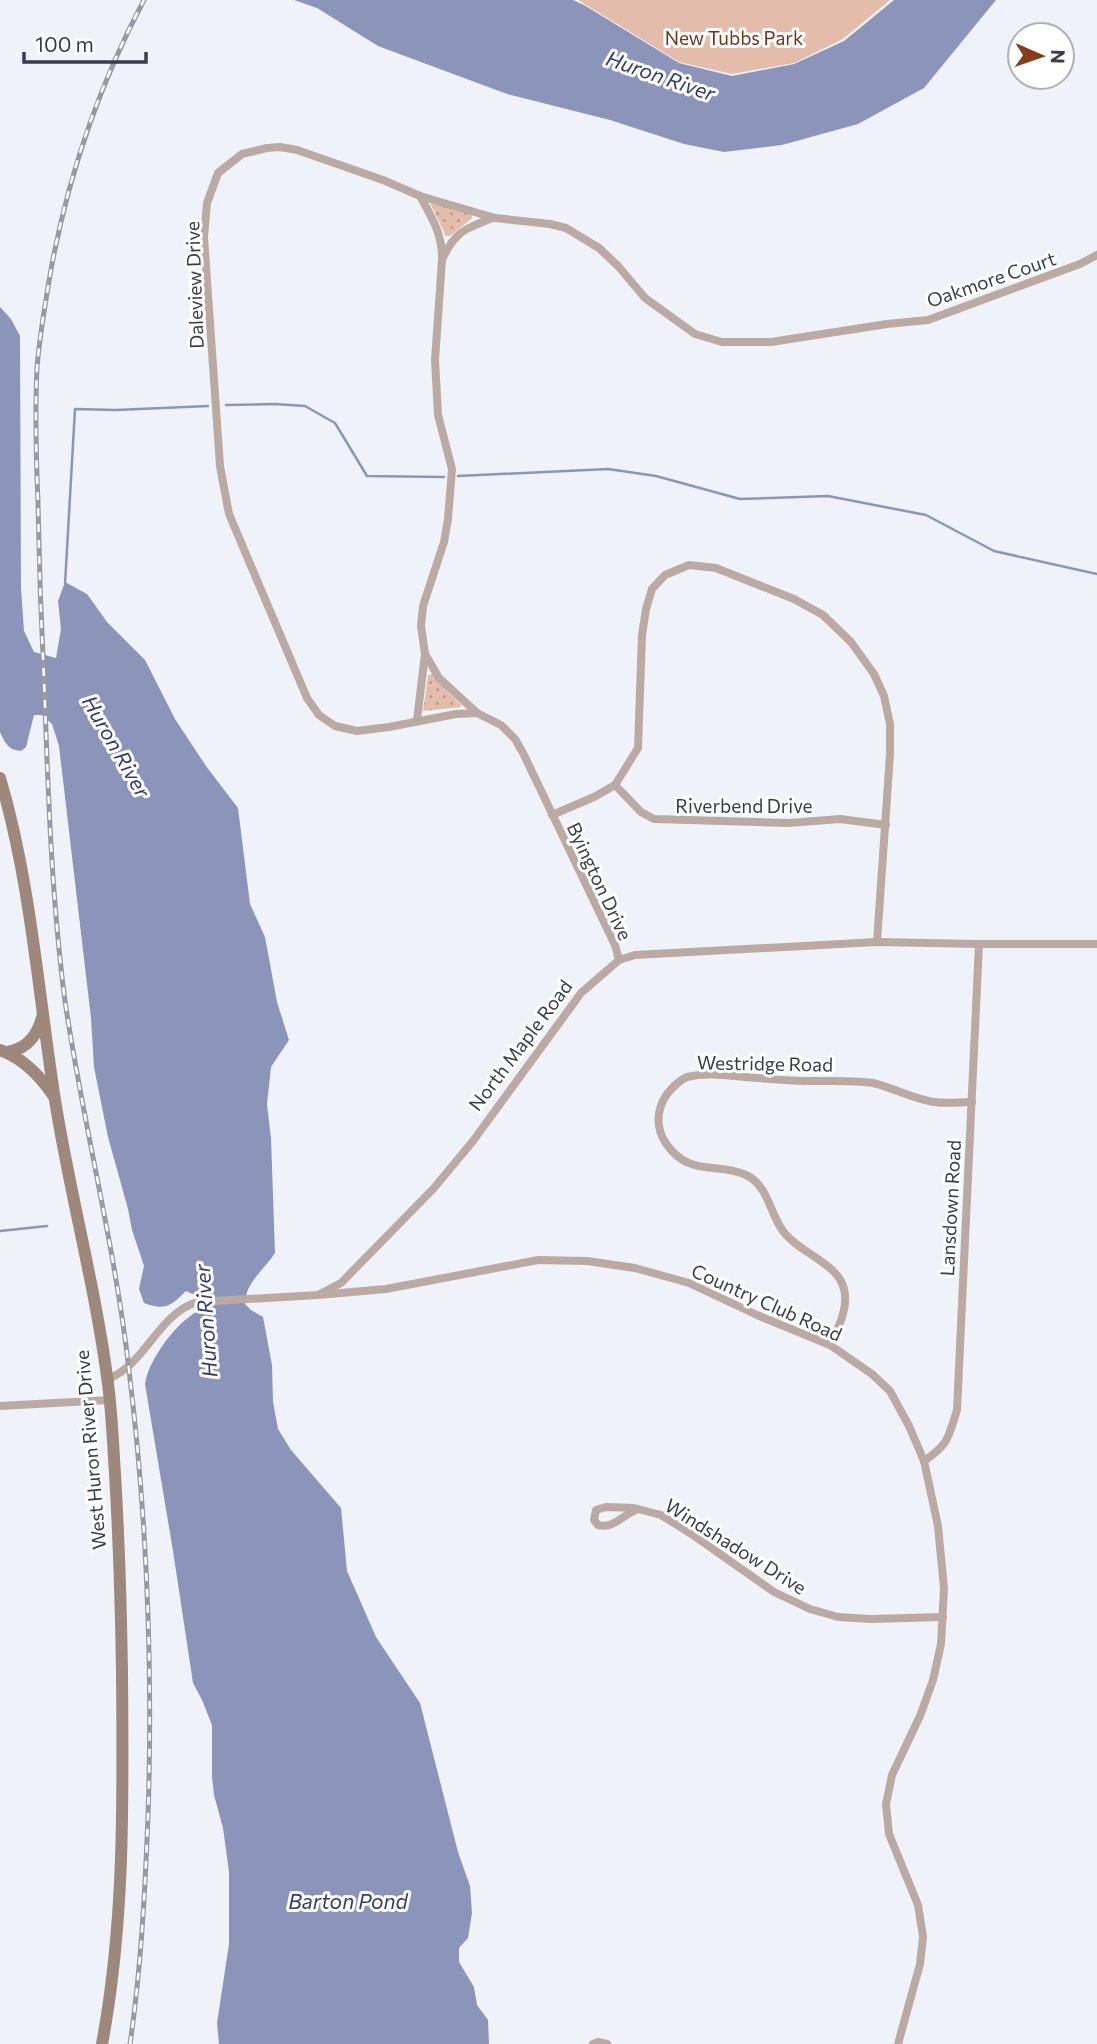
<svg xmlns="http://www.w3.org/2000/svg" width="1097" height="2044" viewBox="0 0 1097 2044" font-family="Commissioner,sans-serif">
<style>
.grass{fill:url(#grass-dots)}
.park{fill:#e4bcab}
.water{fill:#8c95b9}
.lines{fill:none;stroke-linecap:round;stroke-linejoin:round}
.stream{stroke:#8c95b9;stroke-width:2.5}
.street{stroke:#baaaa3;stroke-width:8}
.secondary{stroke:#9e877c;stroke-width:12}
.rail-casing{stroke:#9799a4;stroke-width:5}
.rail{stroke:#fff;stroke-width:2.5;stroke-dasharray:8;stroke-linecap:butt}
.labels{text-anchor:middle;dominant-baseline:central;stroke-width:6;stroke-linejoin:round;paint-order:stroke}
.park-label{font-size:19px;fill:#6c361c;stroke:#fff}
.street-label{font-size:19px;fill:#393c4a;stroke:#fff}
.water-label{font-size:21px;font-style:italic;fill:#333b6c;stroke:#fff}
</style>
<defs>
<pattern id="grass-dots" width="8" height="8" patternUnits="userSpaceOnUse" patternTransform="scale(1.75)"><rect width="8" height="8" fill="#e4bcab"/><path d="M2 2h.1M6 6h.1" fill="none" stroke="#ba9a8d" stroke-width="1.8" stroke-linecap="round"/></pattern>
</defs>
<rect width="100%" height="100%" fill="#f0f2f9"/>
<!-- grass -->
<g class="grass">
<path d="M432 202 472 215V218L450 236H446L431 205Z"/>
<path d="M430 674H433L446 690 461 705V707L423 711 428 676Z"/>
</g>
<!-- park -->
<path class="park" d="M578 0H890L843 39 794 63 732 74 679 62Z"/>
<!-- water -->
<g class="water">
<path d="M294 0H573L584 5 679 63 732 76 794 64 844 41 894 0H996L924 88 858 124 782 145 724 152 684 144 610 120 507 94 378 46 317 8Z"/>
<path d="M0 307 11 319 20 336 21 588 24 631 34 652 56 658 61 629 58 601 65 582 87 594 107 622 145 660 175 719 206 766 238 808 250 904 265 937 277 1002 289 1040 271 1067 267 1104 271 1138 275 1253C264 1270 245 1283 245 1304L251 1310 263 1317 272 1365 273 1402 278 1429 291 1450 341 1508 347 1571 376 1637 420 1703 458 1852 470 1886 472 1913 468 1938 459 1948V1962L474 1987 477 2005 488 2020 489 2044H219L217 2023 229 1944V1872L223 1828 214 1795 212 1777V1725L202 1700 193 1683 173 1551 145 1384C148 1363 168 1335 184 1321 190 1316 196 1312 202 1307L201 1298 186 1291C171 1306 165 1311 144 1303L139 1289 144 1266 132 1230 128 1209 108 1137 94 1067 91 1018 59 746 52 724 42 715H34L26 747 21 751C8 750 5 743 0 732Z"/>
</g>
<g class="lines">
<!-- stream -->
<g class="stream">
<path d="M226 405 275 404 305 406 335 423 367 476 444 477"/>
<path d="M458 476 608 469 656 476 740 499 828 496 926 515 994 551 1097 574"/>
<path d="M65 584 75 409 116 410 208 406"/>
<path d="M0 1231 47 1226"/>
</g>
<!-- street -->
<g class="street">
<path d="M420 196C431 216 442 233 442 257"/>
<path d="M425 654 439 678 477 713"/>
<path d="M417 720 425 654 421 626 423 606 444 542 448 519 452 469 438 415 435 360 442 260C454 232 466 228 493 218"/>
<path d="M615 785 641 812 654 819 789 823 840 819 886 825"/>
<path d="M552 815 594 797 615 785 638 748 642 635 646 609 652 589 665 575 689 565 716 568 794 599 823 615 851 642 874 674 884 696 890 724V754L877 942"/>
<path d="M619 960 615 945 523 753 515 739 501 725 477 713 456 714 389 727 357 731 335 726 319 715 307 698 229 514 220 466 204 237 207 203 218 173 242 154 267 148 280 147 297 150 383 180 420 196 495 218 550 224 566 228 599 248 618 266 645 298 695 334 722 342H771L887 324 928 320 1080 264 1097 255"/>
<path d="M318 1295 386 1289 538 1260 587 1261 635 1268 689 1283 757 1315 830 1345 872 1374 890 1391 909 1426 924 1461 938 1526 944 1588 941 1644 933 1680 920 1716 892 1775 886 1804 889 1834 918 1905 923 1937 920 1964 898 2044"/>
<path d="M830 1345C838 1328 849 1308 844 1289 838 1263 799 1253 783 1231 770 1214 768 1185 746 1175 720 1163 694 1175 672 1151 656 1134 654 1113 667 1094 673 1087 679 1080 687 1077 699 1074 712 1074 724 1075 754 1078 784 1081 815 1081 834 1081 854 1080 873 1083 894 1088 914 1099 934 1102 946 1104 960 1102 972 1102"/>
<path d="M108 1379C146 1364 157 1315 197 1302L318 1295 341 1283 434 1188 473 1141 581 993 619 960 635 955 877 942 979 944H1097"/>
<path d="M0 1406 110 1400"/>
<path d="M924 1461C949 1444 948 1438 957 1410L979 944"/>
<path d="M638 1509C622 1515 614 1529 598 1525L594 1520 596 1510 606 1507 634 1508 661 1515 690 1533 774 1592 810 1609 838 1617 871 1619 943 1617"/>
<path d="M593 2044 598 2042 607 2044"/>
</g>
<!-- secondary -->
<g class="secondary">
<path d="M0 778C31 883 38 992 55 1100 70 1195 96 1289 108 1384 112 1414 113 1444 115 1474 119 1540 121 1606 122 1673 123 1797 125 1922 102 2044"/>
<path d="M0 1050C23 1058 40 1076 53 1095"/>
<path d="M8 1052C29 1048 38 1034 43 1014"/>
</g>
<!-- rail casing -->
<g class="rail-casing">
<path id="rail" d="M130 2044C141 1969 145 1892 148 1816 153 1667 147 1518 129 1370 115 1246 83 1124 65 1001 51 894 48 786 44 679 41 620 39 561 38 502 36 457 35 412 37 367 40 333 46 298 52 264 70 170 99 85 144 0"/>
</g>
<!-- rail -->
<use href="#rail" class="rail"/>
</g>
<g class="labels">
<!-- park labels -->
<g class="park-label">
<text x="734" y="37">New Tubbs Park</text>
</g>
<!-- street labels -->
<g class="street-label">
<text transform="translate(991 279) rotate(-19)">Oakmore Court</text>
<text transform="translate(194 285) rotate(-92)">Daleview Drive</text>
<text x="744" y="805">Riverbend Drive</text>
<text transform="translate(600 881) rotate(65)">Byington Drive</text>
<text transform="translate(520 1045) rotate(-53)">North Maple Road</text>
<text transform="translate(765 1063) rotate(1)">Westridge Road</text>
<text transform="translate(950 1208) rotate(-87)">Lansdown Road</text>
<text transform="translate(767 1302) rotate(24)">Country Club Road</text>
<text transform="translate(90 1450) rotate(-95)">West Huron River Drive</text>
<text transform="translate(736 1546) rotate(32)">Windshadow Drive</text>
</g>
<!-- water labels -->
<g class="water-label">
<text transform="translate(661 75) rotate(19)">Huron River</text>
<text transform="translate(117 746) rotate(60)">Huron River</text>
<text transform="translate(205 1321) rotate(-94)">Huron River</text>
<text x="348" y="1900">Barton Pond</text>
</g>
</g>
<!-- north arrow -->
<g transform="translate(1041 56) rotate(92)"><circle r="33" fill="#ffffff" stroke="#b0b1b7" stroke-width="2"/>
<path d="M0-5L12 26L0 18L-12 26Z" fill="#853e1b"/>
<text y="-10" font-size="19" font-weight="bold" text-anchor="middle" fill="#393c4a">N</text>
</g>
<!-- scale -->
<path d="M24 52v10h122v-10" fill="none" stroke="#393c4a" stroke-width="3.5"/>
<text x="35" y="52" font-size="21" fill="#393c4a" stroke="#ffffff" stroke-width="5" paint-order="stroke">100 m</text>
</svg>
